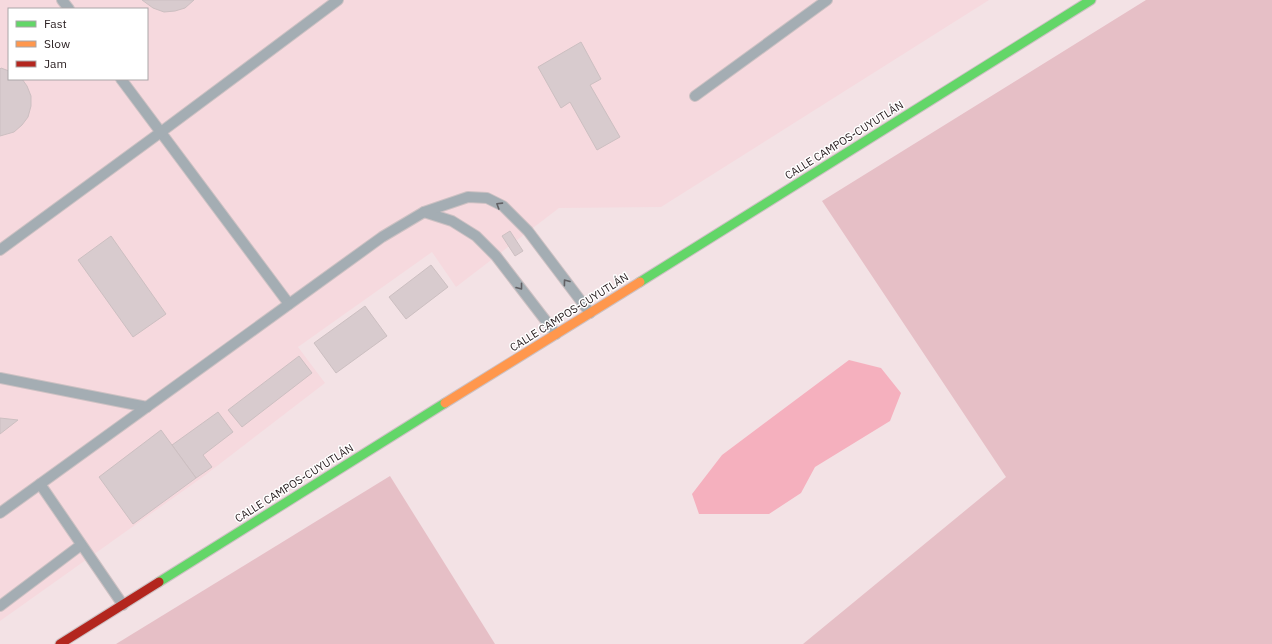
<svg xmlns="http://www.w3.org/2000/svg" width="1272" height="644" viewBox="0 0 1272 644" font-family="'IBM Plex Sans',sans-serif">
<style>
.built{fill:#f6d9de;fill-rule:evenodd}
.green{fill:#e6bfc6}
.water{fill:#f5b0be}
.building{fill:#d8cbce;stroke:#ccbfc1}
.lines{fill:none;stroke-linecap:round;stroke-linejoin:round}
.lane-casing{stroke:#cdc1c3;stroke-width:12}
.fast-casing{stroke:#cdc1c3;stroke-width:11}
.slow-casing{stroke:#cdc1c3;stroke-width:11}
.jam-casing{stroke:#cdc1c3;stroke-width:11}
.lane{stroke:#a4adb3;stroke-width:10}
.fast{stroke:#63d668;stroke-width:9}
.slow{stroke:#ff974d;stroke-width:9}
.jam{stroke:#b3261e;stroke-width:9}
.oneway{stroke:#615f63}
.labels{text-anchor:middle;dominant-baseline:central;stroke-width:3;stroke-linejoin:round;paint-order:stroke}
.street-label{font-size:11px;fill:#2b2022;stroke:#fff}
</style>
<rect width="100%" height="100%" fill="#f3e2e5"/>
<!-- built -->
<path class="built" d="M0 0H989L661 207 559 208 456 287 432 252 298 347 325 383 204 476 0 621ZM9 9H147V79H9Z"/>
<!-- green -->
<g class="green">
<path d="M1146 0H1272V644H803L1006 477 822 201Z"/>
<path d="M390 476 495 644H116Z"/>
</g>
<!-- water -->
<path class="water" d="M849 360 881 368 901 393 890 421 815 467 801 493 769 514H699L692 494 722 455Z"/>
<!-- building -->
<g class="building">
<path d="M142 0H194L185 8 175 11 164 12 153 8Z"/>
<path d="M581 42 601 79 590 85 620 137 597 150 570 102 561 108 538 67Z"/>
<path d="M1 68 9 71V79H22L27 86 31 96V106L28 117 22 125 14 132 0 136V69Z"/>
<path d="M510 231 523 251 515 256 502 236Z"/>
<path d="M111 236 166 314 133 337 78 260Z"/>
<path d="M431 265 448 287 406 319 389 297Z"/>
<path d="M365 306 387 336 336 373 314 343Z"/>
<path d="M299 356 312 373 242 427 228 410Z"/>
<path d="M218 412 233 432 203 455 212 467 196 478 172 445Z"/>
<path d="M0 418 18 420 0 434Z"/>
<path d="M161 430 196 478 133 524 99 477Z"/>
</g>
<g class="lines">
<!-- lane casing -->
<g class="lane-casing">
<g id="lane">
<path d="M62 0 69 9"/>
<path d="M121 79 289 304"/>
<path d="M695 96 827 0"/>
<path d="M424 212 452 221 476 236 496 256 556 334"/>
<path d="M0 250 161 132 338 0"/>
<path d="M0 378 147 407"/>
<path d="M40 484 123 605"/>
<path d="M0 513 382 237 424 212 468 197 487 198 503 206 528 231 590 313"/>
<path d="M0 606 81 545"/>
</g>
</g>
<!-- fast casing -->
<g class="fast-casing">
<g id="fast">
<path d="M640 282 1091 0"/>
<path d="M159 582 445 403"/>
</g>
</g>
<!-- slow casing -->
<g class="slow-casing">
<path id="slow" d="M445 403 640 282"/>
</g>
<!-- jam casing -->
<g class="jam-casing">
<path id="jam" d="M60 644 159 582"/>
</g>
<!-- lane -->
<use href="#lane" class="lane"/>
<!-- fast -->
<use href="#fast" class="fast"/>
<!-- slow -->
<use href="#slow" class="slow"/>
<!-- jam -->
<use href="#jam" class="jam"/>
</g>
<!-- one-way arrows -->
<defs><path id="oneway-chevron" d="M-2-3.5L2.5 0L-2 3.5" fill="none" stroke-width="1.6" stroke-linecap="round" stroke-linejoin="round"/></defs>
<g class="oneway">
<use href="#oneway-chevron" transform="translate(499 205) rotate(-148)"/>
<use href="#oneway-chevron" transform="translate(566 282) rotate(-127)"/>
<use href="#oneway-chevron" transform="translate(520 287) rotate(52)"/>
</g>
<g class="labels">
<!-- street labels -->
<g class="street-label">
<text transform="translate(844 140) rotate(-32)">CALLE CAMPOS-CUYUTLÁN</text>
<text transform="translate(569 312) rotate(-32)">CALLE CAMPOS-CUYUTLÁN</text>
<text transform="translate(294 483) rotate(-32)">CALLE CAMPOS-CUYUTLÁN</text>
</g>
</g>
<!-- legend -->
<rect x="8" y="8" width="140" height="72" fill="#ffffff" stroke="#aaa6a7"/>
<rect x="16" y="21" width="20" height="6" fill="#63d668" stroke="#aaa6a7"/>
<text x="44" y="28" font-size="12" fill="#2b2022">Fast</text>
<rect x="16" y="41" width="20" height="6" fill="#ff974d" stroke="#aaa6a7"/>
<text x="44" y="48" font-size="12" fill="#2b2022">Slow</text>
<rect x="16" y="61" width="20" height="6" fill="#b3261e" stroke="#aaa6a7"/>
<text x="44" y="68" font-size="12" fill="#2b2022">Jam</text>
</svg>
